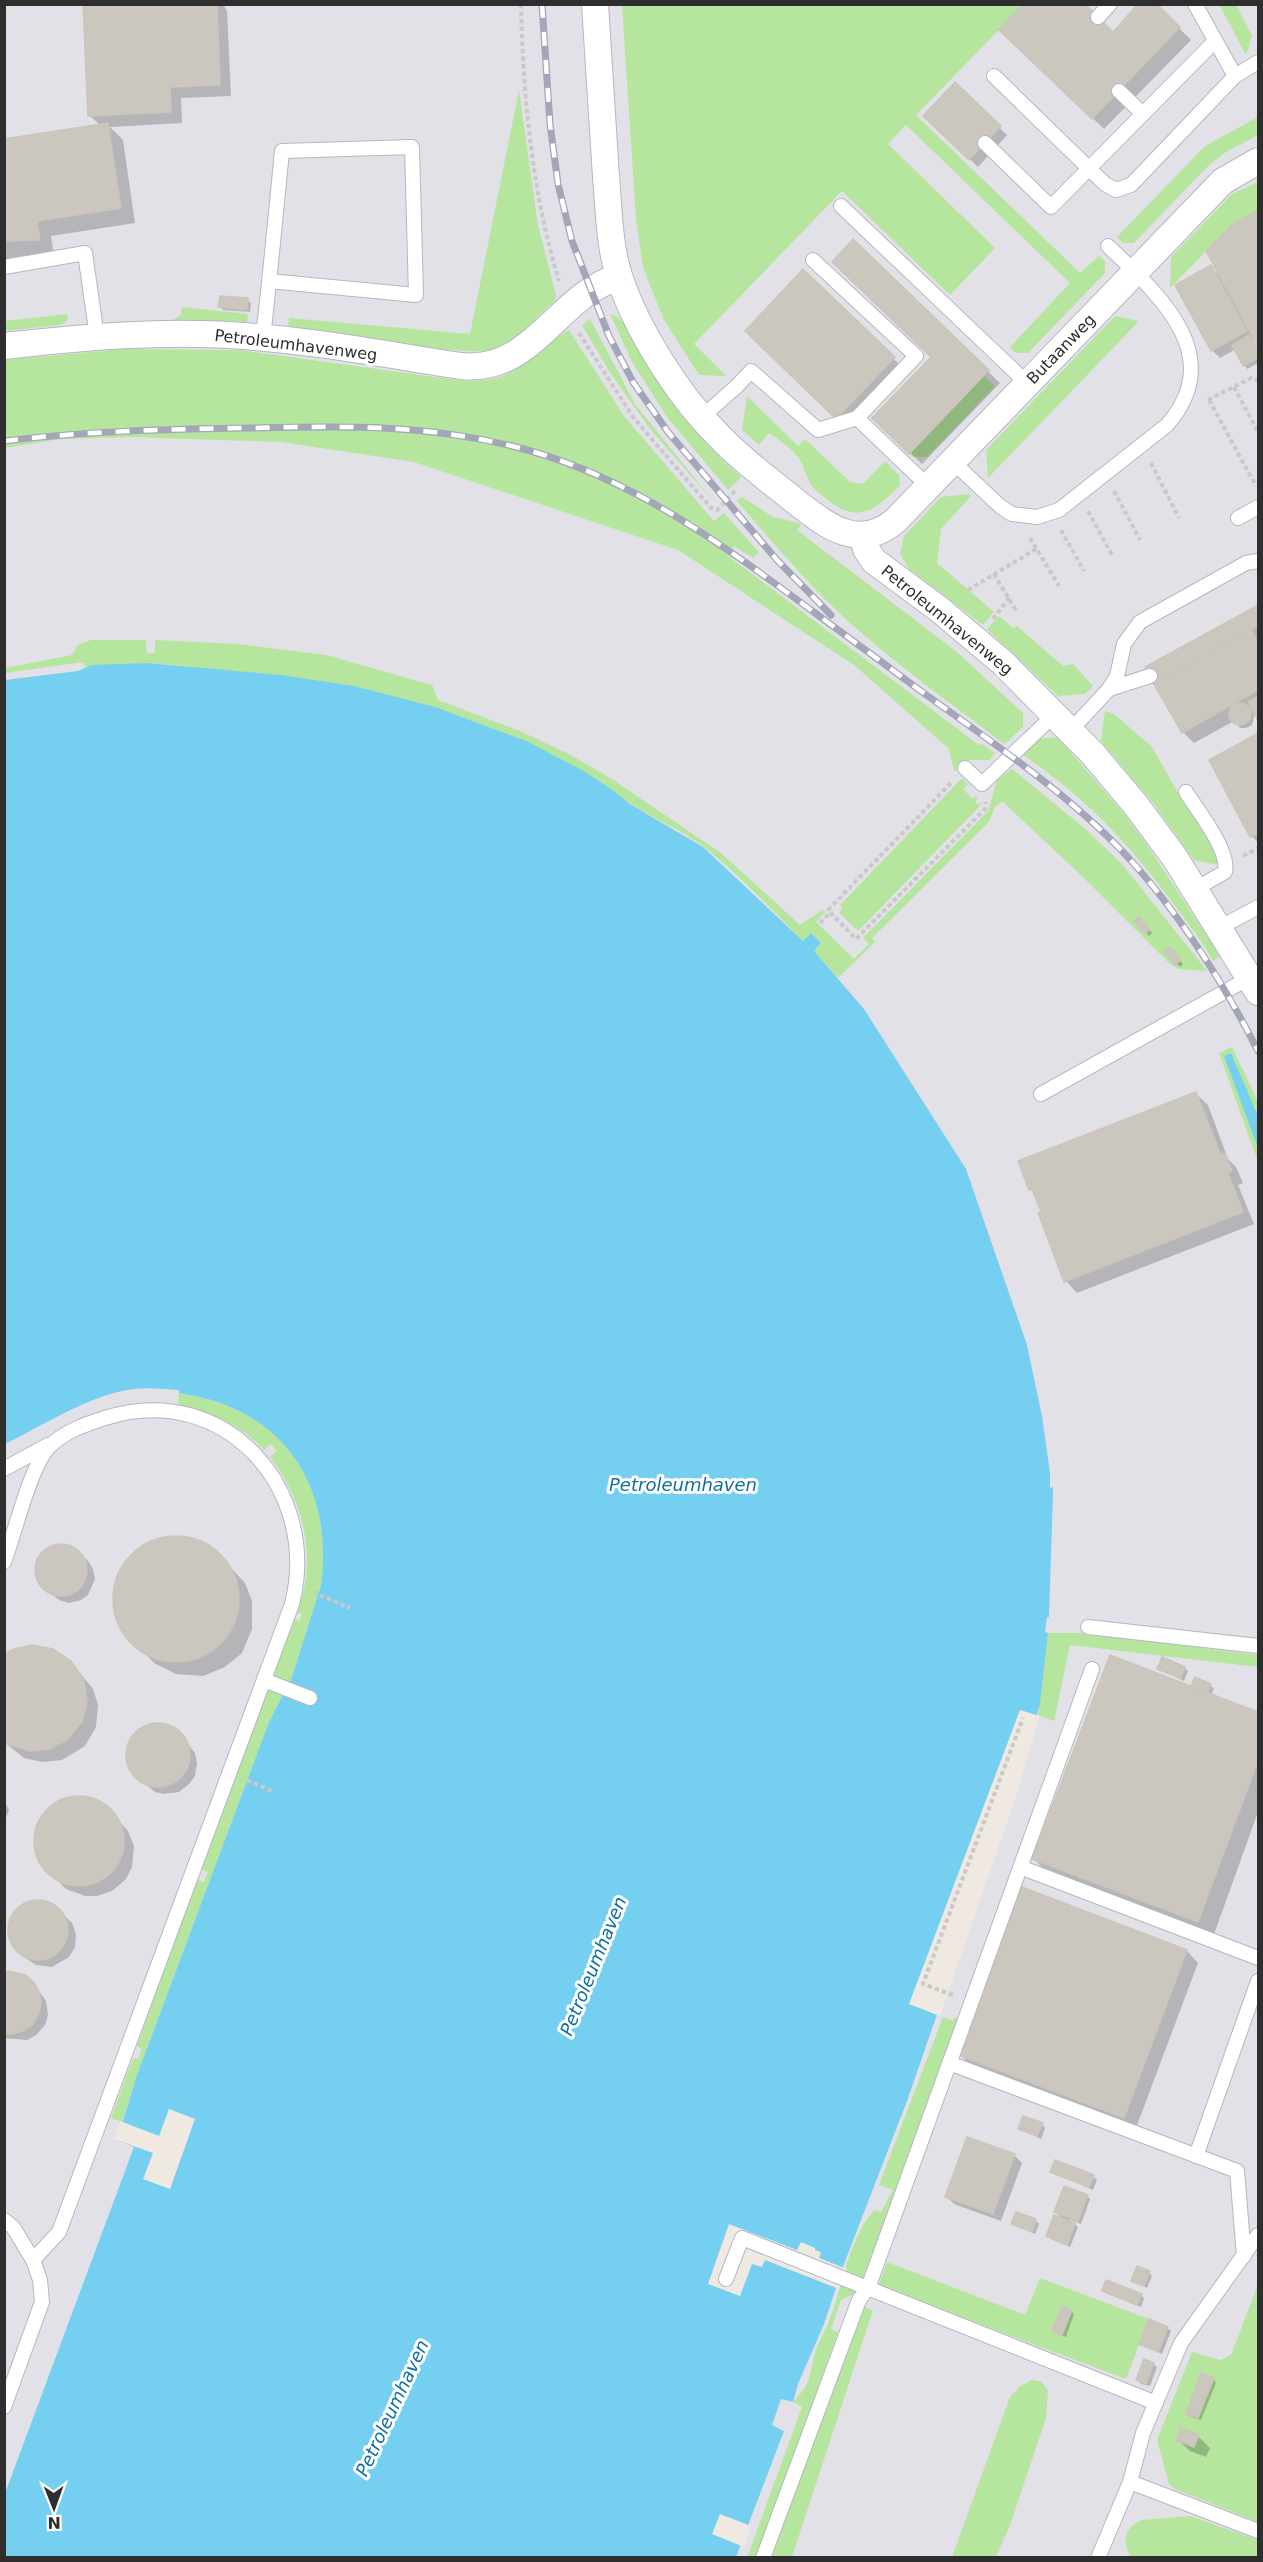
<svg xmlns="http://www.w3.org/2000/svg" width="1263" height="2562" viewBox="0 0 1263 2562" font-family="'DejaVu Sans',sans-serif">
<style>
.industrial{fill:#e3e1e8}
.green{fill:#b6e59e}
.water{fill:#75cff0}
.pier{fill:#efe9e1}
.shadow{fill:#0003}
.building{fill:#cbc7bf;stroke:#cbc5ba;stroke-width:1.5}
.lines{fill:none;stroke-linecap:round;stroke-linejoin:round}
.lane-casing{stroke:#b4b7c1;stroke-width:16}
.street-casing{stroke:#b4b7c1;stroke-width:28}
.path{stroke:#c9c9c9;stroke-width:4;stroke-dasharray:4.5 3;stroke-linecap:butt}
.lane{stroke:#fff;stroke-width:14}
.street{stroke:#fff;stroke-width:26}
.rail-casing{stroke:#a3a6b8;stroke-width:7}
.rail{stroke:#fff;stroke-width:4.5;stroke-dasharray:14;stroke-linecap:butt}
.labels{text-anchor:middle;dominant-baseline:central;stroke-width:6;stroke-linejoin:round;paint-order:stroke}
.street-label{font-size:16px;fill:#2e2e2e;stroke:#fff}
.water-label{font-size:18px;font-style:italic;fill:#0d6fa3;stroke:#fff}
</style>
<rect width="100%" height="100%" fill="#efe9e1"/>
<!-- industrial -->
<path class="industrial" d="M5 5H1258V2557L5 2558Z"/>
<!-- green -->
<g class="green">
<path d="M1224 4 1236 5 1252 36 1246 55 1220 6Z"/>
<path d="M622 5H1023L916 115 1080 273 1099 256 1105 261V273L1028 353H1016L1010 347 1070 283 906 125 888 144 995 248 950 295 842 191 694 344 726 376 699 375 664 320 643 268 636 219Z"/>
<path d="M519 90 538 225 556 295 555 300 518 336 501 347 486 352 437 349 288 326 289 318 470 334Z"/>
<path d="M1258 117V135L1226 152 1208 166 1134 243H1123L1117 237 1205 146Z"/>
<path d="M1258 182V210L1233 224 1170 288 1171 257 1232 194Z"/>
<path d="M182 307 248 314 247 322 172 320 181 315Z"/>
<path d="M68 314 67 321 60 325 5 331V321Z"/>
<path d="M610 314C627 317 634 343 642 356 669 402 701 442 741 477L728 490 668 418 632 362Z"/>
<path d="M1115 316 1139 321 988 478 986 450Z"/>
<path d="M590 319 635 404 713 501 650 429 609 371 582 325Z"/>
<path d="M569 330 624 416 714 521 724 513 759 552 753 558 734 546 728 556 979 745 982 744 995 753 990 760H966L955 772 948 748 854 665 678 550 414 462 281 442 133 437 60 439 5 448 4 360 124 349 239 350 457 380C519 386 523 356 569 330Z"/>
<path d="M984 376 995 386 927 457H913L909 454Z"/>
<path d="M747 396 798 446 805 439 850 482 863 484 885 461 899 475 900 485C878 508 859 525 829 501 824 496 816 492 812 486 806 477 804 466 798 457 790 447 779 440 769 433L759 445 742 430Z"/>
<path d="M969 494 971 496 941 529 937 563 994 612 983 625 909 569 900 554 904 536 941 497Z"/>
<path d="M742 497 773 517 799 523 801 525 797 530 957 652 1023 713V727L1005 744 1003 743C957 708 909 674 865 636 817 596 777 547 736 500Z"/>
<path d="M999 616 1013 628 1017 626 1063 666 1073 664 1093 686 1085 694 1058 696 987 629Z"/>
<path d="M91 640H146L147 654 155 653V640L238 644 326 655 432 685 438 700 520 731 573 756 615 781 721 853 800 925 825 908 823 910 825 913 816 922 854 959 869 944 863 938 988 811 997 780 1012 769 1082 826 1122 864 1207 971 1178 969 1169 963 1087 881 1002 801 995 807 989 822 872 938 875 942 838 978 814 951 821 943 811 934 803 941C771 909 740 875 704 847 682 830 657 820 634 806 616 794 600 780 581 770 456 701 330 676 189 668L186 666 147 663 85 667 83 662 5 673V668L72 655 77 645Z"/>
<path d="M1105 711 1114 714 1152 747 1174 786 1213 847 1219 865 1194 860 1154 804 1101 741Z"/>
<path d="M1057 737 1121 810 1147 845 1220 956 1213 961C1203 942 1189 925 1176 907 1131 846 1087 798 1023 755L1039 739Z"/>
<path d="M962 778 968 784 963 789 973 799 976 796 978 798 975 801 978 805 982 802 980 806 858 931 839 913 842 908 840 905Z"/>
<path d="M1232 1047 1258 1102V1116L1255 1107 1248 1118 1258 1148V1162L1219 1053Z"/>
<path d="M179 1393C282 1408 334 1483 321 1585L292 1677 269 1722 137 2075 122 2122 111 2118 133 2058 138 2059 142 2049 137 2046 197 1880 204 1882 208 1872 200 1869 293 1623 295 1619 299 1621 302 1614 297 1612C318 1560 304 1500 270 1457L277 1451 271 1444 264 1450C241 1424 211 1413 178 1406Z"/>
<path d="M1048 1633H1085L1258 1655V1667L1070 1645 1054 1721 1038 1715Z"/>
<path d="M943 2017 953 2021 955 2017 959 2019 865 2274 855 2294 841 2300 831 2329 838 2332 758 2557 747 2558 802 2407 793 2402C812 2383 808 2378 815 2354 817 2343 824 2334 828 2324 842 2288 848 2240 874 2210L881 2212 893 2190 879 2185Z"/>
<path d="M887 2262 1025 2315 1040 2278 1149 2319 1126 2379 878 2286Z"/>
<path d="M1258 2285V2522L1175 2489 1169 2484 1157 2440 1192 2352 1220 2360 1231 2355Z"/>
<path d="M864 2307 873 2310 792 2557 769 2558Z"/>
<path d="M1032 2380 1042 2382 1048 2391 1046 2418 1010 2525 996 2557H952L1010 2397 1020 2386Z"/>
<path d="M1190 2516 1258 2540V2557H1131C1122 2542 1123 2528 1142 2520Z"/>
</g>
<!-- water -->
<g class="water">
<path d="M147 663 281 675 354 686 435 707 526 741 582 770 607 786 630 804 703 847 803 941 811 933 821 943 814 951 864 1009 966 1169 1027 1345 1042 1416 1050 1473V1488L1053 1487V1494L1049 1617H1047L1045 1632 1048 1633 1040 1704 1012 1798 907 2101 844 2264 824 2324 798 2384 793 2402 781 2399 772 2425 784 2431 736 2557H5L4 2496 134 2147 117 2140 137 2075 269 1722 292 1677 321 1585C334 1483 282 1408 179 1393V1390C164 1389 148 1387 133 1389 89 1395 46 1424 5 1444V680L78 671 92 665Z"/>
<path d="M1231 1053 1258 1116V1148L1224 1056Z"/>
</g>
<!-- pier -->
<g class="pier">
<path d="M1020 1710 1040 1716 1015 1799 940 2016 909 2004Z"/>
<path d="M169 2109 195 2119 170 2189 143 2179 153 2153 114 2139 120 2121 159 2136Z"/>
<path d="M729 2224 797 2250 801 2242 815 2248V2250L821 2252 819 2258 847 2269 839 2289 765 2260 762 2267 752 2264 740 2296 708 2284Z"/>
<path d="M720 2514 751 2526 744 2547 712 2534Z"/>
</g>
<!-- shadow -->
<g class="shadow">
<path d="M102 4H223L227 11 231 96 181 98 182 123 110 127 123 140 135 223 51 236 54 255 45 257 34 254 4 259V140L100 125 89 115Z"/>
<path d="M1155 4 1191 40 1104 129 1013 42 1113 34Z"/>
<path d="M955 85 1007 135 978 167 926 116Z"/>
<path d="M1258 211V344L1255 338 1252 340 1258 351V363L1247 369 1236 349 1220 358 1212 350 1177 286 1211 267 1220 276 1233 225Z"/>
<path d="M853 241 1000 383 922 464 874 418 933 357Z"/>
<path d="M803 271 905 370 848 429 758 343Z"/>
<path d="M247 300 251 303 250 312 223 310 220 306Z"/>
<path d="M1258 607V719L1255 713 1252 725 1246 728H1240L1234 721 1194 743 1183 732 1147 668Z"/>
<path d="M1258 735V843L1252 836 1211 761Z"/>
<path d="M1139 919 1152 933 1149 936 1136 922Z"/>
<path d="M1170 949 1183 964 1180 967 1166 952Z"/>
<path d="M1196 1094 1208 1105 1228 1159 1236 1167 1243 1183 1238 1185 1254 1224 1077 1293 1066 1281 1036 1195 1030 1189Z"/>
<path d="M167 1538 191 1539 214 1550 245 1583 252 1601V1629L242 1653 225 1667 203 1676 176 1674 154 1663 123 1629 116 1606 118 1581 125 1566 143 1548Z"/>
<path d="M64 1545 80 1553 88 1561 93 1569 95 1579 88 1595 81 1600 69 1603 59 1600 43 1587 38 1578 37 1568 45 1551 52 1546Z"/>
<path d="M71 1662 93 1689 98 1705 96 1727 85 1746 62 1760 42 1762 24 1758 4 1742Z"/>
<path d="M1185 1668 1188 1671 1184 1681 1159 1669Z"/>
<path d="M1195 1679 1214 1688 1211 1695 1258 1713V1812L1213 1937 1049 1874 1034 1859 1192 1688Z"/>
<path d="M155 1725 169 1726 179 1733 195 1753 197 1763 195 1776 189 1784 179 1792 164 1794 155 1792 137 1777 129 1766 128 1756 130 1745 143 1729Z"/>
<path d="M70 1798H89L105 1805 128 1831 134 1846 132 1867 126 1879 112 1891 97 1896H85L66 1889 43 1866 36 1851V1829L41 1818 53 1805Z"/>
<path d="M4 1800 9 1810 4 1823Z"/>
<path d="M1022 1889 1187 1951 1198 1963 1136 2128 972 2066 960 2055Z"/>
<path d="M36 1901 47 1902 56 1907 72 1923 76 1934 75 1947 69 1957 52 1967 36 1965 27 1959 12 1942 9 1931 11 1921 17 1910 23 1905Z"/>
<path d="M4 1974 33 1983 46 2001 48 2015 45 2025 36 2035 27 2040 4 2038Z"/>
<path d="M1042 2124 1045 2128 1041 2139 1020 2129Z"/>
<path d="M1014 2155 1022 2163 1001 2221 954 2204 946 2196Z"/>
<path d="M1052 2172 1093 2176 1097 2180 1093 2190Z"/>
<path d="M1087 2196 1090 2199 1081 2224 1069 2219 1078 2227 1070 2247 1051 2239 1048 2236 1064 2220 1056 2212Z"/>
<path d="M1035 2220 1039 2224 1035 2234 1013 2223Z"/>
<path d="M1149 2273 1152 2276 1147 2288 1132 2281Z"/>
<path d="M1104 2291 1141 2295 1144 2298 1141 2307Z"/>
<path d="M1071 2311 1074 2314 1066 2337 1057 2334 1054 2331Z"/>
<path d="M1167 2328 1171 2331 1162 2354 1141 2344Z"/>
<path d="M1153 2364 1157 2367 1150 2386 1141 2384 1138 2380Z"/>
<path d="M1213 2379 1216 2383 1201 2420 1191 2417 1188 2413Z"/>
<path d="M1198 2436 1210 2448 1206 2457 1190 2451 1178 2440Z"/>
</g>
<!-- building -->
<g class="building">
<path d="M83 4H217L220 85 170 87 171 112 88 116Z"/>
<path d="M1023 4H1085L1113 32 1138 4H1157L1180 27 1092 119 999 30Z"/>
<path d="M955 82 1001 126 969 160 923 116Z"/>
<path d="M108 123 121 208 37 221 40 240 4 241V139Z"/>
<path d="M1258 210V347L1206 251 1233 224Z"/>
<path d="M853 239 989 370 909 454 872 418 931 357 832 262Z"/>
<path d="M1211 265 1247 331 1211 351 1175 285Z"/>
<path d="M803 269 895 357 836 419 745 331Z"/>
<path d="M220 296 248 298 247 310 218 307Z"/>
<path d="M1249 335 1258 351V358L1243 366 1232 345Z"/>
<path d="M1258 605V626L1154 684 1145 667Z"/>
<path d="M1251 630 1258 642V690L1182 733 1154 684Z"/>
<path d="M1258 696V720L1248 702Z"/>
<circle cx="1240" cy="714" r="11"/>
<path d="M1258 733V833L1250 837 1209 760Z"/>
<path d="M1139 917 1150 929 1145 934 1134 921Z"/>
<path d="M1170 947 1181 960 1175 965 1164 952Z"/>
<path d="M1196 1092 1221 1155 1225 1153 1232 1171 1228 1173 1243 1212 1064 1282 1038 1213 1041 1212 1032 1189 1029 1190 1018 1161Z"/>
<circle cx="176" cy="1599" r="63"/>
<circle cx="61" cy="1570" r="26"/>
<path d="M32 1645 53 1649 71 1661 84 1680 87 1702 82 1722 67 1740 50 1749 30 1751 4 1743V1654L14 1649Z"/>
<path d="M1110 1655 1258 1712V1761L1198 1922 1032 1859Z"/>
<path d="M1162 1657 1185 1667 1181 1678 1157 1669Z"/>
<path d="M1195 1677 1211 1684 1208 1693 1191 1686Z"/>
<circle cx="158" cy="1755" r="32"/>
<circle cx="79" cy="1841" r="45"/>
<path d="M1022 1887 1187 1950 1124 2118 958 2055Z"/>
<circle cx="38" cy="1930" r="30"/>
<path d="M9 1971 25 1975 34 1982 39 1992 41 2003 39 2013 33 2024 25 2030 12 2034 4 2033V1972Z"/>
<path d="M1023 2116 1043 2123 1037 2136 1018 2129Z"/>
<path d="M967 2137 1015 2154 993 2214 945 2197Z"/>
<path d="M1055 2160 1094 2175 1089 2187 1050 2172Z"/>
<path d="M1064 2186 1088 2195 1078 2221 1054 2212Z"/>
<path d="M1016 2212 1036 2219 1032 2232 1011 2224Z"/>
<path d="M1054 2215 1075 2223 1067 2245 1046 2236Z"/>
<path d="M1137 2266 1150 2271 1144 2286 1131 2281Z"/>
<path d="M1106 2280 1142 2294 1137 2305 1102 2291Z"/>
<path d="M1062 2306 1072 2310 1062 2335 1052 2331Z"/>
<path d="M1149 2319 1168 2327 1158 2352 1139 2344Z"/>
<path d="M1144 2359 1154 2363 1146 2384 1136 2380Z"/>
<path d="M1201 2373 1214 2378 1198 2418 1186 2414Z"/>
<path d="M1181 2428 1199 2435 1194 2447 1176 2440Z"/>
</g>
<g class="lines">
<!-- lane casing -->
<g class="lane-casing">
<g id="lane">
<path d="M1195 4 1235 76"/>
<path d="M1098 17 1110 4"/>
<path d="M994 76 1105 184 1116 190 1131 185 1235 76 1258 62"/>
<path d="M1119 91 1143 114"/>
<path d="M985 143 1051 207 1215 41"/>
<path d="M841 206 1028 384"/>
<path d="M813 260 916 356 857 418"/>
<path d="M4 267 85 253 97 337"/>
<path d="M263 338C270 276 276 213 282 151L412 147 416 295 269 281"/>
<path d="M702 417 737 386 751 371 818 430 857 418 929 487"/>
<path d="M953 462 1001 507 1012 514 1037 517 1059 510 1167 425C1228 355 1159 295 1108 246"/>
<path d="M1238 518 1258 507"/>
<path d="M1109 689 1150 676"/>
<path d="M1071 730 1109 689 1117 676 1124 644 1140 622 1246 563 1258 561"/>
<path d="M965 768 982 784 1055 714"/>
<path d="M1186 792C1198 811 1230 851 1225 872L1195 889"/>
<path d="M1219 928 1258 907"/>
<path d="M1041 1094 1251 977"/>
<path d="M4 1469 48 1445"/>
<path d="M4 1562C15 1533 30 1467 49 1447 63 1432 86 1424 105 1418 224 1380 321 1489 292 1604L59 2232 33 2260"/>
<path d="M1088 1627 1258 1646"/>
<path d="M264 1680 310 1698"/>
<path d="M1020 1867 1258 1958"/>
<path d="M949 2063 1237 2171 1244 2256"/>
<path d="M1196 2156 1258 1981"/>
<path d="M4 2220 13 2227 33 2260 40 2280 42 2302 4 2407"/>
<path d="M726 2279 742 2238 1156 2403"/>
<path d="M1130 2482 1258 2531"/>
<path d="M763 2558 859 2300 868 2288 1092 1669"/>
<path d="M1098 2558 1130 2482 1143 2433 1181 2343 1258 2235"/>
</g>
</g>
<!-- street casing -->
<g class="street-casing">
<g id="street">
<path d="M595 4C599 62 602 119 606 177 609 210 609 244 619 276 636 328 677 394 716 433 740 459 768 479 795 501 826 525 858 552 895 521L1223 181 1258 161"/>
<path d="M4 346C84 337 163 330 243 336 315 341 388 355 461 366 533 374 558 294 619 277"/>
<path d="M864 536 866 549 874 561 940 610 1003 663 1092 753 1135 804 1175 858 1258 992"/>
</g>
</g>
<!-- path -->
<g class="path">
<path d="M521 4C523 97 532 193 559 281"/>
<path d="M579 333 633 417 711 508 717 510 737 489"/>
<path d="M1234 387 1258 432"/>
<path d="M1208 400 1251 378 1258 381"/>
<path d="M1209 400 1256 486"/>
<path d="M1151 463 1179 518"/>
<path d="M1114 491 1140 540"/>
<path d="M1088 511 1112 555"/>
<path d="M1061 530 1084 571"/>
<path d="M1030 538 1059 586"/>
<path d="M994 574 1017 612"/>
<path d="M968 590 1036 549"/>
<path d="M993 619 1009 598"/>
<path d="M951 783 828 910 856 939 985 809 986 802"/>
<path d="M1243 856 1258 848"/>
<path d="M820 923 830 913"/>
<path d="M313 1592 350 1608"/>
<path d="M247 1780 272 1791"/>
<path d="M953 1995 923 1984 1023 1718"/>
</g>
<!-- lane -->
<use href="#lane" class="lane"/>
<!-- street -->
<use href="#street" class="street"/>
<!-- rail casing -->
<g class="rail-casing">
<g id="rail">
<path d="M542 4 550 124 558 184 572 241 609 336 633 382 668 432 777 560 831 615"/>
<path d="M4 441C87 431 169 429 251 428 344 426 420 424 512 446 614 471 698 527 781 588 826 621 870 653 914 686 991 742 1071 794 1135 865 1185 922 1224 984 1258 1051"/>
</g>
</g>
<!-- rail -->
<use href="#rail" class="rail"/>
</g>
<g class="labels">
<!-- street labels -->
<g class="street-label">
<text transform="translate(296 345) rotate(7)">Petroleumhavenweg</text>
<text transform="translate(1061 349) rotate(-46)">Butaanweg</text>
<text transform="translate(947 620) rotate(39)">Petroleumhavenweg</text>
</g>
<!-- water labels -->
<g class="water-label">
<text x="683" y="1484">Petroleumhaven</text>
<text transform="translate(593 1966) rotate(-68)">Petroleumhaven</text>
<text transform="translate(392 2408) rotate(-65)">Petroleumhaven</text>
</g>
</g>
<!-- border -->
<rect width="1263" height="2562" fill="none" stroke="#2e2e2e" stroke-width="12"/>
<!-- north arrow -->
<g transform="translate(54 2508) rotate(179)" stroke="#ffffff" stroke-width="4.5" paint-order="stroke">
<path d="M0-4.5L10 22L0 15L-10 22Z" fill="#2e2e2e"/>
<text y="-9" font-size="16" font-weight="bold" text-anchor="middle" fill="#2e2e2e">N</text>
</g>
</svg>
